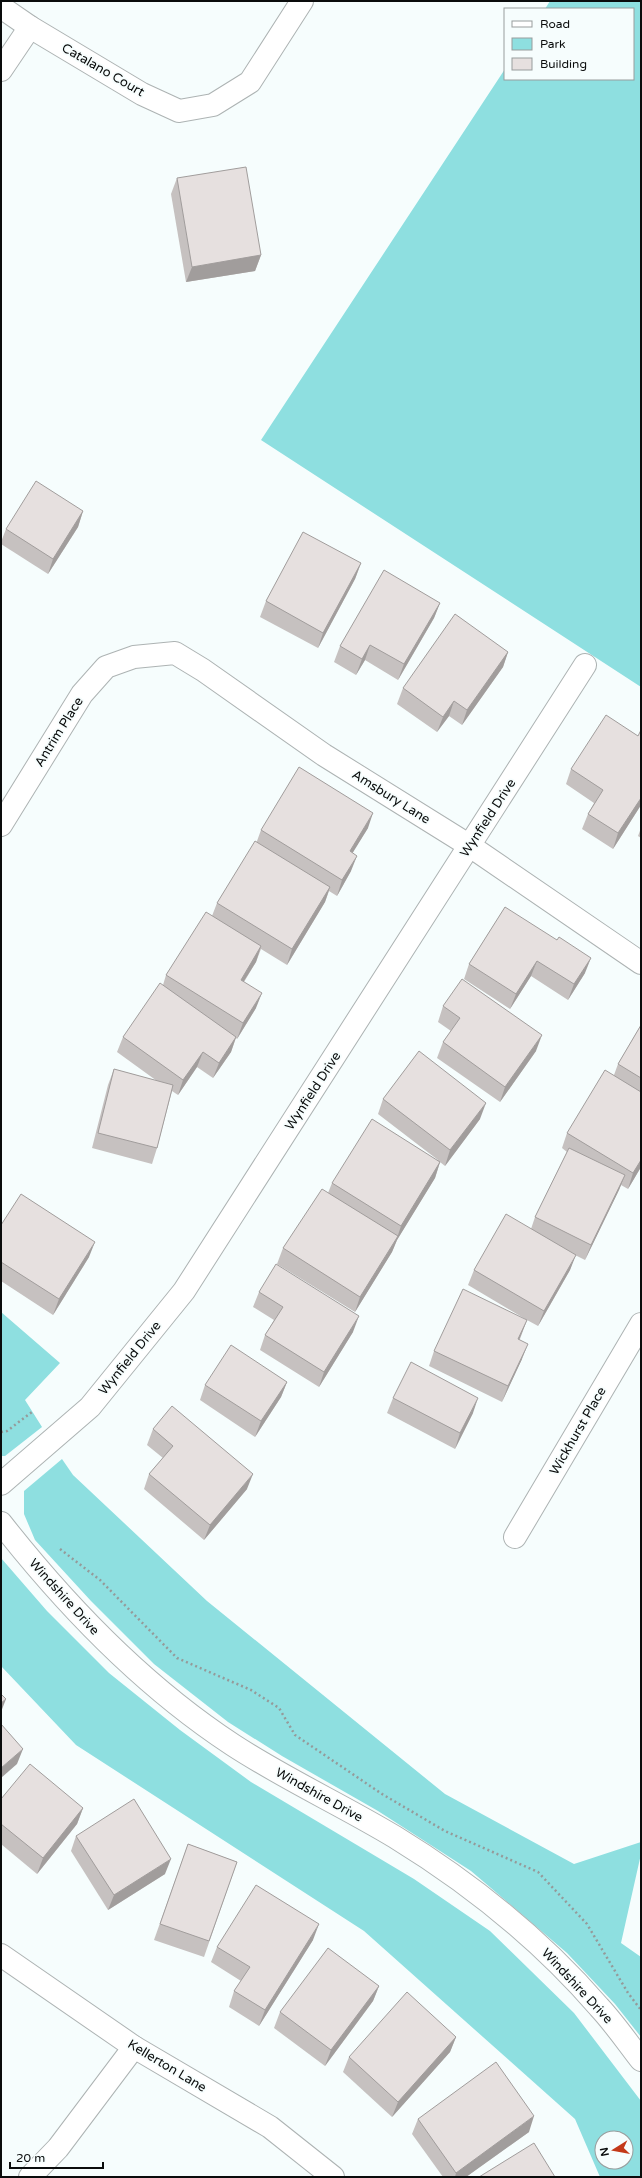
<svg xmlns="http://www.w3.org/2000/svg" width="642" height="2178" viewBox="0 0 642 2178" font-family="'Varela Round',sans-serif">
<style>
.green{fill:#8edfe0;fill-rule:evenodd}
.lines{fill:none;stroke-linecap:round;stroke-linejoin:round}
.street-casing{stroke:#adb3b3;stroke-width:24}
.secondary-casing{stroke:#adb3b3;stroke-width:24}
.path{stroke:#959a9a;stroke-width:2.5;stroke-dasharray:2 3;stroke-linecap:butt}
.street{stroke:#fff;stroke-width:22}
.secondary{stroke:#fff;stroke-width:22}
.wall{fill:#c6c1c0}
.shaded-wall{fill:#a19d9c}
.building{fill:#e6e0df;stroke:#a19d9c}
.labels{text-anchor:middle;dominant-baseline:central;stroke-width:3.5;stroke-linejoin:round;paint-order:stroke}
.street-label{font-size:13px;fill:#0a0c0c;stroke:#f6fdfd}
</style>
<rect width="100%" height="100%" fill="#f6fdfd"/>
<!-- green -->
<g class="green">
<path d="M550 1H641V687L261 440 505 69V79H633V9H545Z"/>
<path d="M1 1312 60 1363 25 1400 42 1427 5 1456H1Z"/>
<path d="M62 1459 73 1475 207 1601 445 1794 574 1864 641 1842V1854L621 1943 641 1957V2037L615 2004 567 1953 471 1871 378 1811 282 1756 228 1722 154 1664 91 1601 35 1540 24 1514V1491Z"/>
<path d="M1 1558 47 1611 109 1673 180 1730 251 1782 414 1879 490 1931 574 2013 641 2101V2177H600L575 2119 364 1931 76 1745 1 1666ZM602 2138H626V2162H602Z"/>
</g>
<g class="lines">
<!-- street casing -->
<g class="street-casing">
<g id="street">
<path d="M1 7 30 27 142 94 179 111 213 105 250 82 302 1"/>
<path d="M1 70 30 27"/>
<path d="M1 825 82 694 106 667 134 657 175 653 203 670 324 755 470 846 641 963"/>
<path d="M1 1484 90 1407 184 1291 585 665"/>
<path d="M515 1537 641 1324"/>
<path d="M1 1955 134 2047 270 2127 333 2177"/>
<path d="M30 2177 58 2148 134 2047"/>
</g>
</g>
<!-- secondary casing -->
<g class="secondary-casing">
<path id="secondary" d="M1 1523C67 1607 143 1686 233 1745 285 1779 342 1805 395 1837 470 1883 541 1940 599 2007 614 2023 627 2042 641 2060"/>
</g>
<!-- path -->
<g class="path">
<path d="M1 1432 7 1431 32 1412"/>
<path d="M60 1549 100 1580 177 1658 251 1690 279 1708 295 1735 382 1794 445 1831 538 1872 587 1924 628 1993 641 2010"/>
</g>
<!-- street -->
<use href="#street" class="street"/>
<!-- secondary -->
<use href="#secondary" class="secondary"/>
</g>
<!-- wall -->
<g class="wall">
<path d="M177 178 261 255 255 271 186 282 171 194Z"/>
<path d="M83 511 78 527 48 574 1 544V542L6 529Z"/>
<path d="M361 563 355 579 318 648 260 617 266 601Z"/>
<path d="M440 603 434 618 398 680 365 660 356 675 334 662 340 646Z"/>
<path d="M508 652 503 667 462 725 449 716 437 732 397 704 403 688Z"/>
<path d="M571 769 641 805 613 849 582 829 588 814 594 803 566 784Z"/>
<path d="M368 828 352 853 351 871 337 896 329 891 325 902 287 965 261 949 256 962 244 982 256 1008 237 1039 236 1038 231 1052 213 1078 197 1067 178 1095 172 1091 157 1148 152 1164 92 1148 108 1085 114 1069 157 1081 117 1052 123 1037 163 985 166 975 212 916 217 903 257 841 261 830Z"/>
<path d="M641 828V838L638 836Z"/>
<path d="M505 907 585 973 568 1000 531 976 510 1009 464 979 469 964Z"/>
<path d="M443 1006 536 1051 500 1102 437 1058 443 1042 451 1031 438 1022Z"/>
<path d="M641 1025V1167L628 1189 621 1185 619 1190 585 1260 575 1255 570 1270 538 1326 527 1320 520 1339 522 1359 502 1402 429 1366 434 1351 527 1320 468 1285 474 1270 531 1229 535 1217 567 1152 562 1148 567 1133 614 1075 618 1064Z"/>
<path d="M383 1099 480 1119 445 1166 440 1162 435 1178 397 1240 392 1252 355 1312 277 1264 283 1248 328 1193 332 1183 438 1160 378 1114Z"/>
<path d="M1 1225 89 1257 53 1315 1 1281Z"/>
<path d="M259 1292 353 1332 319 1387 260 1350 265 1335 274 1320 253 1307Z"/>
<path d="M287 1382 281 1397 255 1437 200 1400 205 1385Z"/>
<path d="M393 1398 473 1413 455 1449 387 1413Z"/>
<path d="M153 1429 247 1489 204 1540 144 1489 149 1474 163 1458 147 1445Z"/>
<path d="M1 1799 83 1808 77 1824 37 1874 1 1844Z"/>
<path d="M76 1836 165 1874 108 1910 71 1851Z"/>
<path d="M188 1844 237 1862 204 1957 154 1940Z"/>
<path d="M313 1940 259 2026 229 2007 234 1991 241 1981 211 1962 217 1947Z"/>
<path d="M379 1986 373 2001 325 2066 274 2028 280 2012Z"/>
<path d="M456 2037 450 2052 392 2117 343 2072 349 2057Z"/>
<path d="M418 2119 529 2132 466 2177H443L412 2134Z"/>
</g>
<!-- shaded-wall -->
<g class="shaded-wall">
<path d="M261 255 255 271 186 282 192 267Z"/>
<path d="M83 511 78 527 48 574 53 559Z"/>
<path d="M361 563 355 579 318 648 323 633Z"/>
<path d="M440 603 434 618 398 680 404 664Z"/>
<path d="M370 645 365 660 356 675 362 659Z"/>
<path d="M508 652 503 667 462 725 467 710Z"/>
<path d="M454 701 449 716 437 732 443 717Z"/>
<path d="M641 798V805L613 849 618 833Z"/>
<path d="M373 813 368 828 344 867 350 851Z"/>
<path d="M357 856 351 871 337 896 342 880Z"/>
<path d="M330 887 325 902 287 965 292 949Z"/>
<path d="M261 946 256 962 235 995 241 980Z"/>
<path d="M591 958 585 973 568 1000 574 984Z"/>
<path d="M537 961 531 976 510 1009 516 994Z"/>
<path d="M262 993 256 1008 237 1039 243 1023Z"/>
<path d="M542 1035 536 1051 500 1102 505 1087Z"/>
<path d="M236 1037 231 1052 213 1078 219 1063Z"/>
<path d="M203 1052 197 1067 178 1095 183 1080Z"/>
<path d="M486 1103 480 1119 445 1166 450 1150Z"/>
<path d="M641 1160V1167L628 1189 633 1173Z"/>
<path d="M440 1162 435 1178 397 1240 392 1252 355 1312 360 1297 397 1238 401 1226Z"/>
<path d="M625 1175 619 1190 585 1260 591 1245Z"/>
<path d="M95 1242 89 1257 53 1315 59 1299Z"/>
<path d="M576 1255 570 1270 538 1326 544 1311Z"/>
<path d="M359 1316 353 1332 319 1387 324 1372Z"/>
<path d="M527 1320 521 1335 513 1354 518 1339Z"/>
<path d="M528 1344 522 1359 502 1402 508 1386Z"/>
<path d="M287 1382 281 1397 255 1437 261 1421Z"/>
<path d="M478 1398 473 1413 455 1449 460 1433Z"/>
<path d="M253 1474 247 1489 204 1540 210 1525Z"/>
<path d="M6 1699 1 1712V1703Z"/>
<path d="M23 1749 17 1764 1 1778V1768Z"/>
<path d="M83 1808 77 1824 37 1874 43 1858Z"/>
<path d="M171 1859 165 1874 108 1910 114 1895Z"/>
<path d="M319 1924 313 1940 259 2026 265 2010Z"/>
<path d="M379 1986 373 2001 325 2066 331 2050Z"/>
<path d="M456 2037 450 2052 392 2117 398 2102Z"/>
<path d="M534 2116 529 2132 466 2177H455L456 2173Z"/>
</g>
<!-- building -->
<g class="building">
<path d="M246 167 261 255 192 267 177 178Z"/>
<path d="M36 481 83 511 53 559 6 529Z"/>
<path d="M303 532 361 563 323 633 266 601Z"/>
<path d="M384 570 440 603 404 664 370 645 362 659 340 646Z"/>
<path d="M455 614 508 652 467 710 454 701 443 717 403 688Z"/>
<path d="M606 715 638 736 641 730V798L618 833 588 814 603 790 571 769Z"/>
<path d="M299 767 373 813 350 851 357 856 342 880 261 830Z"/>
<path d="M255 841 330 887 292 949 217 903Z"/>
<path d="M505 907 557 940 559 937 591 958 574 984 537 961 516 994 469 964Z"/>
<path d="M206 912 261 946 241 980 262 993 243 1023 166 975Z"/>
<path d="M462 979 542 1035 505 1087 443 1042 460 1018 443 1006Z"/>
<path d="M160 983 236 1037 219 1063 203 1052 183 1080 123 1037Z"/>
<path d="M641 1025V1078L618 1064Z"/>
<path d="M419 1051 486 1103 450 1150 383 1099Z"/>
<path d="M114 1069 173 1085 157 1148 98 1133Z"/>
<path d="M605 1070 641 1092V1160L633 1173 567 1133Z"/>
<path d="M372 1119 440 1162 401 1226 332 1183Z"/>
<path d="M569 1148 625 1175 591 1245 535 1217Z"/>
<path d="M322 1189 398 1236 360 1297 283 1248Z"/>
<path d="M21 1194 95 1242 59 1299 1 1262V1225Z"/>
<path d="M506 1214 576 1255 544 1311 474 1270Z"/>
<path d="M276 1264 359 1316 324 1372 265 1335 283 1307 259 1292Z"/>
<path d="M463 1289 527 1320 518 1339 528 1344 508 1386 434 1351Z"/>
<path d="M231 1345 287 1382 261 1421 205 1385Z"/>
<path d="M411 1362 478 1398 460 1433 393 1398Z"/>
<path d="M172 1406 253 1474 210 1525 149 1474 173 1446 153 1429Z"/>
<path d="M1 1694 6 1699 1 1703Z"/>
<path d="M1 1724 23 1749 1 1768Z"/>
<path d="M30 1764 83 1808 43 1858 1 1824V1799Z"/>
<path d="M134 1799 171 1859 114 1895 76 1836Z"/>
<path d="M188 1844 237 1862 209 1941 160 1924Z"/>
<path d="M256 1885 319 1924 265 2010 234 1991 250 1967 217 1947Z"/>
<path d="M328 1948 379 1986 331 2050 280 2012Z"/>
<path d="M407 1992 456 2037 398 2102 349 2057Z"/>
<path d="M496 2062 534 2116 456 2173 418 2119Z"/>
<path d="M534 2143 555 2177H479Z"/>
</g>
<g class="labels">
<!-- street labels -->
<g class="street-label">
<text transform="translate(103 70) rotate(30)">Catalano Court</text>
<text transform="translate(59 732) rotate(-58)">Antrim Place</text>
<text transform="translate(391 797) rotate(32)">Amsbury Lane</text>
<text transform="translate(488 818) rotate(-57)">Wynfield Drive</text>
<text transform="translate(313 1091) rotate(-57)">Wynfield Drive</text>
<text transform="translate(130 1358) rotate(-51)">Wynfield Drive</text>
<text transform="translate(578 1431) rotate(-60)">Wickhurst Place</text>
<text transform="translate(64 1597) rotate(48)">Windshire Drive</text>
<text transform="translate(319 1795) rotate(29)">Windshire Drive</text>
<text transform="translate(577 1986) rotate(47)">Windshire Drive</text>
<text transform="translate(167 2066) rotate(31)">Kellerton Lane</text>
</g>
</g>
<!-- border -->
<rect width="642" height="2178" fill="none" stroke="#0a0c0c" stroke-width="4"/>
<!-- legend -->
<rect x="504" y="8" width="130" height="72" fill="#f6fdfd" stroke="#989d9d"/>
<rect x="512" y="21" width="20" height="6" fill="#ffffff" stroke="#989d9d"/>
<text x="540" y="28" font-size="12" fill="#0a0c0c">Road</text>
<rect x="512" y="38" width="20" height="12" fill="#8edfe0" stroke="#989d9d"/>
<text x="540" y="48" font-size="12" fill="#0a0c0c">Park</text>
<rect x="512" y="58" width="20" height="12" fill="#e6e0df" stroke="#989d9d"/>
<text x="540" y="68" font-size="12" fill="#0a0c0c">Building</text>
<!-- north arrow -->
<g transform="translate(614 2150) rotate(259)"><circle r="19" fill="#f6fdfd" stroke="#989d9d"/>
<path d="M0-3L7 15L0 10L-7 15Z" fill="#c33919"/>
<text y="-6" font-size="11" font-weight="bold" text-anchor="middle" fill="#0a0c0c">N</text>
</g>
<!-- scale -->
<path d="M10 2162v6h93v-6" fill="none" stroke="#0a0c0c" stroke-width="2"/>
<text x="16" y="2162" font-size="12" fill="#0a0c0c" stroke="#f6fdfd" stroke-width="3" paint-order="stroke">20 m</text>
</svg>
